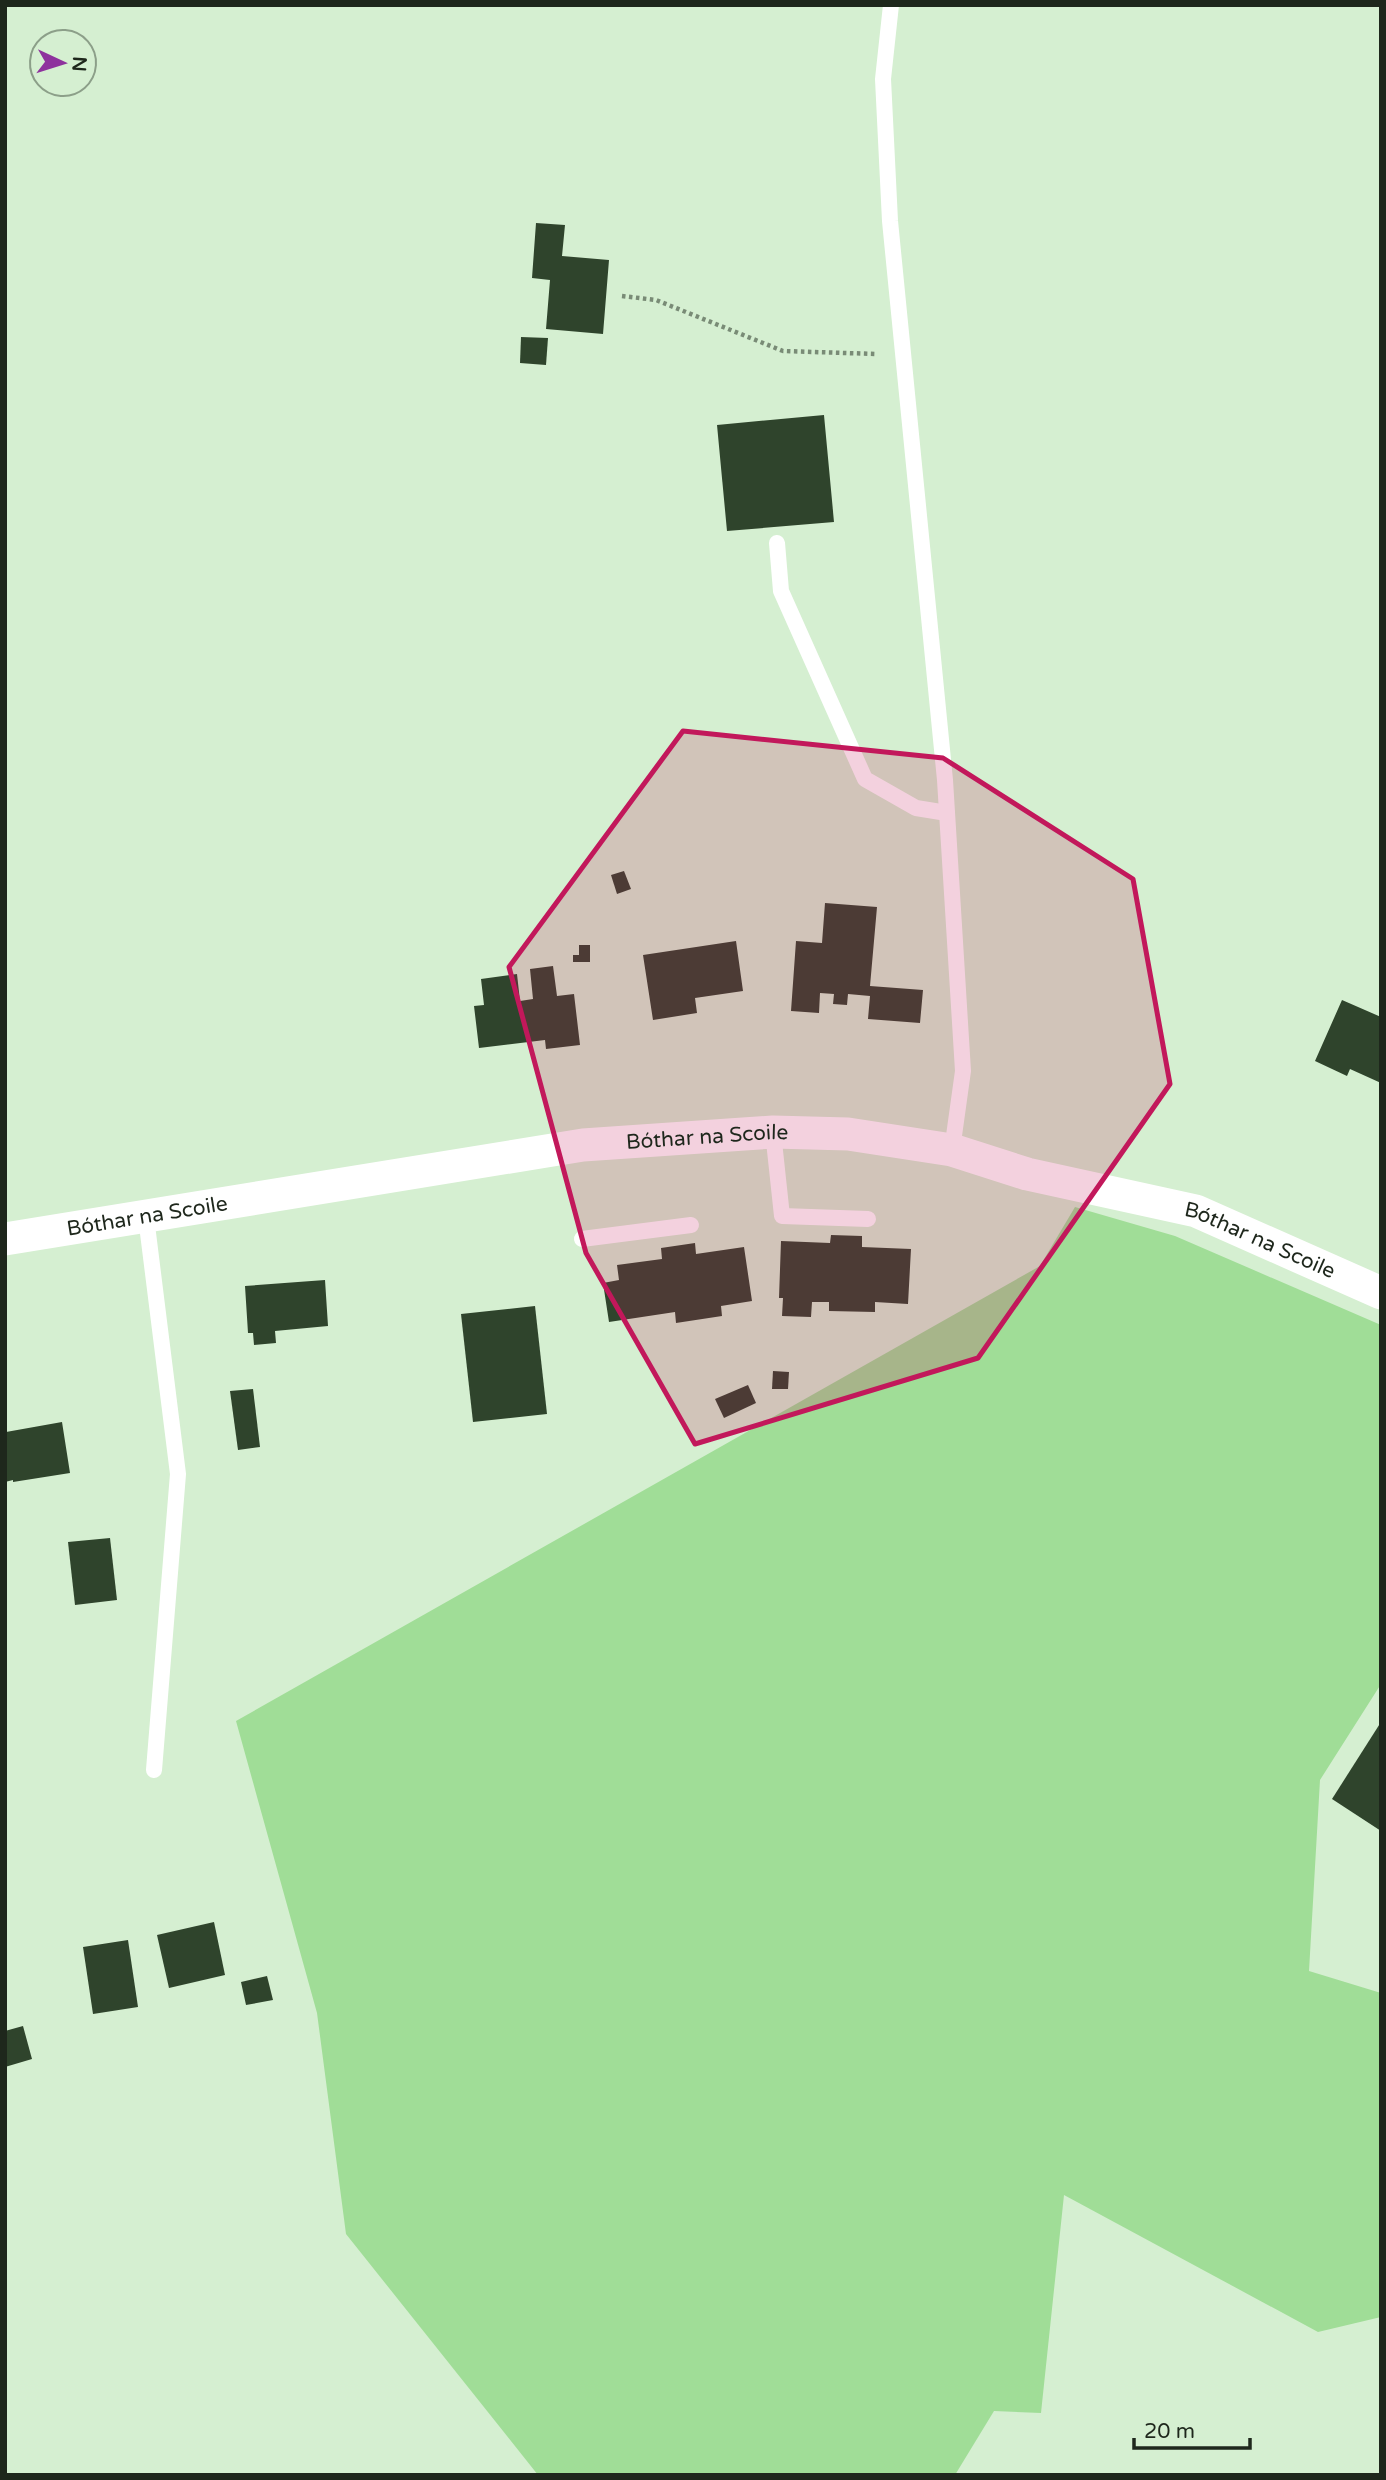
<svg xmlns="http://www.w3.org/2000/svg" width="1386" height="2480" viewBox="0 0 1386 2480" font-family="'Varela Round',sans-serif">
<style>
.green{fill:#a0dd97}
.building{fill:#2f442c}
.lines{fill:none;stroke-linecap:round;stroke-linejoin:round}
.path{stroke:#798b76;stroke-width:4.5;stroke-dasharray:3.5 3.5;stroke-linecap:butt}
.lane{stroke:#fff;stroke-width:16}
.street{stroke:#fff;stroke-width:33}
.marked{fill:#c2185b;fill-opacity:0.2;stroke:#c2185b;stroke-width:5;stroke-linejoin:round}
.labels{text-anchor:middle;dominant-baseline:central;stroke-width:7;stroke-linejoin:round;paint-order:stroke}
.street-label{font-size:21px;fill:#1e271c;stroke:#d5efd1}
</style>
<rect width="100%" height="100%" fill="#d5efd1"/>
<!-- green -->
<path class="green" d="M1075 1207 1175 1236 1381 1325V1684L1320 1780 1309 1971 1381 1993V2317L1318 2332 1064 2195 1041 2413 994 2411 955 2475H538L346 2234 317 2013 236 1721 1040 1266Z"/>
<!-- building -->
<g class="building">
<path d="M536 223 565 225 562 256 609 260 603 334 546 329 550 280 532 278Z"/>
<path d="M521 337 548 338 546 365 520 363Z"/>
<path d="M824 415 834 522 727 531 717 425Z"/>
<path d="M624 871 631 889 617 894 611 875Z"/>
<path d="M825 903 877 907 870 986 923 990 920 1023 868 1019 870 996 848 994 847 1005 833 1004 834 994 820 993 819 1013 791 1011 796 941 822 943Z"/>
<path d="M736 941 743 991 695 998 697 1013 653 1020 643 955Z"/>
<path d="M579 945H590V962H573V955H579Z"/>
<path d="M553 966 557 996 574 994 580 1045 546 1049 545 1040 479 1048 474 1006 484 1005 481 979 517 974 520 1001 533 999 530 969Z"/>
<path d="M1342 1000 1381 1017V1083L1350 1069 1347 1076 1315 1061Z"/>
<path d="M831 1235 862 1236V1247L911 1249 908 1304 875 1302V1312L829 1311V1302H812L811 1317 782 1316 783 1298H779L781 1241 830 1243Z"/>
<path d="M695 1243 696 1254 744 1247 752 1301 721 1306 722 1316 676 1323 675 1312 609 1322 603 1283 619 1280 617 1265 662 1259 661 1248Z"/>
<path d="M325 1280 328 1326 275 1331 276 1343 254 1345 253 1333H248L245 1286Z"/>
<path d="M535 1306 547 1414 473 1422 461 1314Z"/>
<path d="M773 1371 789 1372 788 1389H772Z"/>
<path d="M748 1385 756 1403 724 1418 715 1399Z"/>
<path d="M253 1389 260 1447 238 1450 230 1391Z"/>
<path d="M62 1422 70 1473 13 1482V1480L5 1482 6 1432Z"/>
<path d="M110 1538 117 1600 75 1605 68 1542Z"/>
<path d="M1381 1722V1831L1332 1799Z"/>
<path d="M214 1922 225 1975 169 1988 157 1935Z"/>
<path d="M128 1940 138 2007 93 2014 83 1947Z"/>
<path d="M267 1976 273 2000 246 2005 241 1982Z"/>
<path d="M23 2026 32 2059 5 2067V2031Z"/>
</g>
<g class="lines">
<!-- path -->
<path class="path" d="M622 296 656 300 783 351 877 354"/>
<!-- lane -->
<g class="lane">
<path d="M891 5 883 79 890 221 945 780 963 1071 952 1150"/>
<path d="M777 543 781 591 865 779 916 808 947 813"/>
<path d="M773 1132 782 1216 868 1219"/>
<path d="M146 1217 178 1474 154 1770"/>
<path d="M582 1239 691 1225"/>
</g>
<!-- street -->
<path class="street" id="s1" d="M5 1239 583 1145 773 1132 848 1134 952 1150 1027 1174 1196 1211 1381 1293"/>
</g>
<!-- marked area -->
<path class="marked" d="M683 731 943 758 1133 879 1170 1084 978 1358 695 1444 586 1253 509 967Z"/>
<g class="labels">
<!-- street labels -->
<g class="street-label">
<text stroke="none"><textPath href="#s1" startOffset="710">Bóthar na Scoile</textPath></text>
<text stroke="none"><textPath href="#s1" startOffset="144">Bóthar na Scoile</textPath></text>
<text stroke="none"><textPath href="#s1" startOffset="1278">Bóthar na Scoile</textPath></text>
</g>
</g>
<!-- border -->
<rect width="1386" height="2480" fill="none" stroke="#1e271c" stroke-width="14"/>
<!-- north arrow -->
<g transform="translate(63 63) rotate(94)"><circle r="33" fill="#d5efd1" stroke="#8c9f89" stroke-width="2"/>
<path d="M0-5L12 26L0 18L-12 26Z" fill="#8e329d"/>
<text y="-10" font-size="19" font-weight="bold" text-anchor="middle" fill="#1e271c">N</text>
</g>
<!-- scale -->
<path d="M1134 2438v10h116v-10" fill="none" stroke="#1e271c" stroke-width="3.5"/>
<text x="1144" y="2438" font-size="21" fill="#1e271c" stroke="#d5efd1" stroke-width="5" paint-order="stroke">20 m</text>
</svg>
